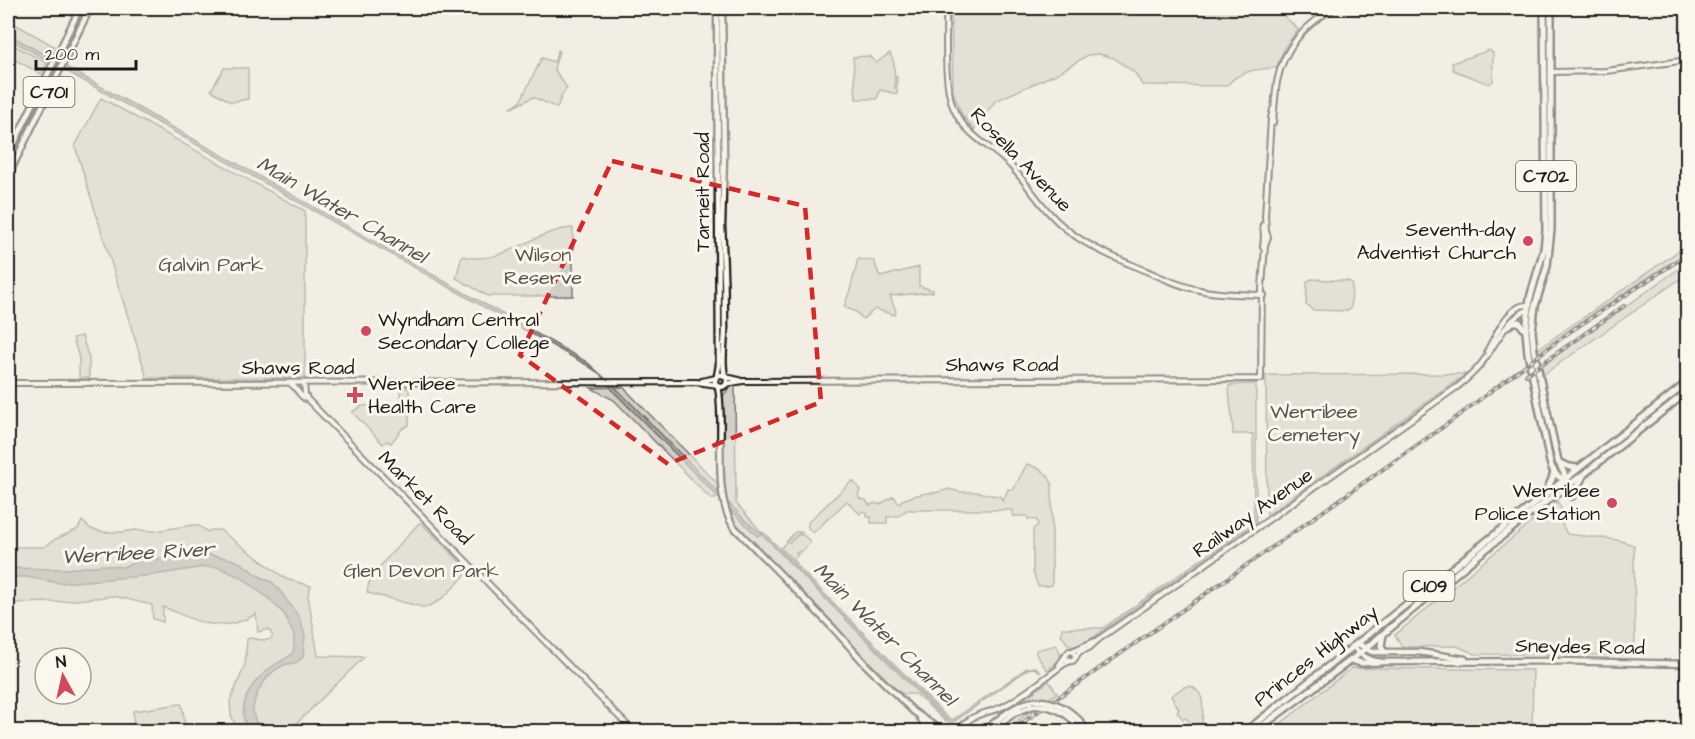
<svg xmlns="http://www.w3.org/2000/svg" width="1695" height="739" viewBox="0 0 1695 739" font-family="'Architects Daughter',sans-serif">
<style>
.green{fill:#d2cfc6;stroke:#777671;stroke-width:1.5}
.water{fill:#a9a6a0;stroke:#716f6b;stroke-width:1.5}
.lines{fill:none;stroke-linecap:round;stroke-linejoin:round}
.tertiary-casing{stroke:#1c1c1c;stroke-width:8}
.secondary-casing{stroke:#1c1c1c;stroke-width:9}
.primary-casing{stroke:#1c1c1c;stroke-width:9}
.trunk-casing{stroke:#1c1c1c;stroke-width:10}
.tertiary{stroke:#fbf7ec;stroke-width:4}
.secondary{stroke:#fbf7ec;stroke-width:4.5}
.primary{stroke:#fbf7ec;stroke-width:4.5}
.trunk{stroke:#fbf7ec;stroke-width:5}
.rail-casing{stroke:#1c1c1c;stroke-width:4}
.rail{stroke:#fbf7ec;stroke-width:1.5;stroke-dasharray:4.5;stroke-linecap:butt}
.secondary-bridge-casing{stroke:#1c1c1c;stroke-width:9;stroke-linecap:butt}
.secondary-bridge{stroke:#fbf7ec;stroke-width:4.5}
.marked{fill:none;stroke:#d62828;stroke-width:4.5;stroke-dasharray:12 8;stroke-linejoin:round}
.poi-dot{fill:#d1495b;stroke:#fbf7ec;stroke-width:2}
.labels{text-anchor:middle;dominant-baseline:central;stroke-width:6;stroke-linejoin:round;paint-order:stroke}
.shield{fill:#fbf7ec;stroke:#5f5e5a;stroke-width:1.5}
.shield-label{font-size:18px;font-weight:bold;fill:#1c1c1c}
.street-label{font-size:20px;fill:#1c1c1c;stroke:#fbf7ec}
.poi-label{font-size:20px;fill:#1c1c1c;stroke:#fbf7ec;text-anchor:end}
.park-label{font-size:20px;fill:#53524f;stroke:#fbf7ec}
.water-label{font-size:21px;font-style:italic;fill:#545351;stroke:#fbf7ec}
</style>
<rect width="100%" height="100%" fill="#f2eee4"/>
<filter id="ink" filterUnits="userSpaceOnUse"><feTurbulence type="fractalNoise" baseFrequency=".0167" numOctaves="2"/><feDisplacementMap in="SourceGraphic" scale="12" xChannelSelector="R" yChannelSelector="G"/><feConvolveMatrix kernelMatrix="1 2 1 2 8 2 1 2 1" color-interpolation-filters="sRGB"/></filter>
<g filter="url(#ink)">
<!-- green -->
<g class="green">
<path d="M951 8H1286L1285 17 1298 29 1285 47 1276 68C1259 69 1238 70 1227 86L1142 85 1135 73 1114 58 1099 54 1088 55 1058 73 995 101 974 130 961 113 953 91Z"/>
<path d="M8 20 54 46 48 57 8 34Z"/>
<path d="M8 42 47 63 41 74 8 56Z"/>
<path d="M558 50 559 51 554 69 567 88 562 95 557 108 533 97 512 108 511 107 520 102 542 58 554 62Z"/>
<path d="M1489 50 1493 53V81L1489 84 1453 70 1452 63Z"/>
<path d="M890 53 894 63 895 89V75L897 77V94L880 90 877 99H856L853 57 869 56 876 63Z"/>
<path d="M224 68H248V99L231 102 211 90Z"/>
<path d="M101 98 305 211V378H147L75 146Z"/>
<path d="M573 228V296H488L456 278 462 256C505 267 532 230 573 228Z"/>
<path d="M1687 245V252L1595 312 1539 352 1538 349Z"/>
<path d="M858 259 874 261 880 277 919 267V286L933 290V292L890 296 896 311 895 315 875 309 863 319 856 312 844 307 850 290Z"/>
<path d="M1687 263V289L1680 279 1543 375 1542 366Z"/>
<path d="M1311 279 1349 281 1352 284 1351 307 1348 311 1312 310 1309 306 1306 305 1307 282Z"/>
<path d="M82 336 89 358V378H79V358L73 338Z"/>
<path d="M1451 374H1466L1267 515 1266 375Z"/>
<path d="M1251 384H1256V523L1082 645C1068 649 1068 645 1061 634L1062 628H1103L1254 522 1253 434H1233C1233 417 1229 402 1229 385Z"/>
<path d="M735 385 736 503 778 551 795 532H803L797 535 789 543 798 535H803L810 541V543L800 553 799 551 796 553 798 555 793 559 797 564 783 550 780 553 946 721H945L916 694H903L898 691 772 563C770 557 766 552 759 550L737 527 726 498 722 431 723 396 729 388Z"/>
<path d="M623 387 717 483 719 497 715 499H711L614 400 591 388Z"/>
<path d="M401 388H409V425L402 429 391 443 387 441 383 444 352 412 362 406 401 405Z"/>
<path d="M1027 464C1039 468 1048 472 1052 484V585L1049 586H1038L1033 572V530L1034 528 1038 525 1037 520 1028 519 1027 516H1013V510H907L898 516 887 517V523H871V517H867V512L863 511 860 514 847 501 813 533 808 528V522L852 481 854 482 860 490 858 495 860 499 866 500 869 505 876 503 879 505 894 496 898 503H900L902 500C910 497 920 494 928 493 936 493 942 492 949 489L960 492H977L997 496H1000L1003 501 1008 489 1013 490Z"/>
<path d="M1557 501 1564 514 1561 522 1567 534 1618 540 1634 545 1635 655 1475 654 1457 646 1402 647 1395 635Z"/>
<path d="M82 521 91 529 104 532H123L135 530 155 531 193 525 199 526 208 532 210 530H220L286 579 311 586 308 595 318 656 364 657 296 724 305 731H238L231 715 230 701 245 665 247 639 249 638C255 639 283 645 268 629L258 632 256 614C241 623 223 627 205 623 190 620 177 612 163 607V622L153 619 152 605 114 596 57 602 11 603 13 612 8 611V547H44L56 539 78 529Z"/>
<path d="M419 523H421L468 570V572C457 583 438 608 422 607L368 593 367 591 371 576Z"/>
<path d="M1056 645C1065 658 1058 662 1047 670L1036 654V650Z"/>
<path d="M1352 668 1533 670 1532 731H1271Z"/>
<path d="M1049 681 1057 693 1003 731 977 732Z"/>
<path d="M1190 686C1206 691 1203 710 1202 724L1195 729 1186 718 1183 719 1177 712 1179 709 1171 696 1184 687Z"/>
<path d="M180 704 182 705 186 731H134L133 711Z"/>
</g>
<!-- water -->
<g class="water">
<path d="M8 34 587 362 620 392 746 521 760 533H764L774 543 949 719H954L1027 668 1036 667 1041 673 1034 668 1028 669 955 721 950 722 947 720 768 540 762 534 757 536 615 393 600 374 585 364 8 38Z"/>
<path d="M185 555H210L231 559 241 563 259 576 272 582 280 591 299 617 305 635 303 657C293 667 293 661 282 666 267 673 254 693 253 710 253 718 257 725 262 731H249C235 710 249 684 268 670 275 664 284 660 292 654L294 649V636L285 615 269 599 242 578 218 567H204L154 575 74 582 59 583 26 577H8V568L65 569 104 565 122 567 140 561Z"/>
</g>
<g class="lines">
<!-- tertiary casing -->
<g class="tertiary-casing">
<g id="tertiary">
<path d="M946 8C947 37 943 81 953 107 964 135 990 145 1010 165 1027 183 1039 204 1057 221 1082 245 1113 257 1144 270 1163 278 1181 287 1200 290 1221 295 1243 294 1264 295"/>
<path d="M1551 72 1606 71 1688 60"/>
<path d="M1273 123C1274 110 1275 95 1277 82 1283 49 1306 22 1336 8"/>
<path d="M1263 247 1264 237 1263 225"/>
<path d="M1487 351C1495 337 1509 303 1528 305"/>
<path d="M726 377 739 380"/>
<path d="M702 381 716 378"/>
<path d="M8 383 696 382 718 385"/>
<path d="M304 383 305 394 307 399 634 732"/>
<path d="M291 384C297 388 300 397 306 399"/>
<path d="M726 384 743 381 1261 379 1262 287 1265 245 1268 237 1266 231 1265 216 1271 118 1273 109"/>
<path d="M1072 651 1095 641"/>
<path d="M1076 657 1079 652 1089 648 1099 639 1457 387C1466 380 1474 373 1481 364 1495 346 1506 319 1527 310"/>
<path d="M1059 665 1069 651 1073 652 1076 657 1073 661 1066 659 1065 656"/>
<path d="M958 732C971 711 988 715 1006 705 1027 693 1045 678 1064 664L1071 661"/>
</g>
</g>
<!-- secondary casing -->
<g class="secondary-casing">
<g id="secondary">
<path d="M717 8 719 365 717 376"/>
<path d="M722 8 724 156 722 226C724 261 725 295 725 329 725 346 721 360 725 376"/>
<circle cx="721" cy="381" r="6"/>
<path d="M718 386C726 428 711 489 733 526L833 628 867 666 913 711 943 732"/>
<path d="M1357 643 1372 652H1419L1465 659"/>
<path d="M1353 646C1360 655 1368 661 1380 662L1558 661 1688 664"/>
<path d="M920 718 924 724 932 732"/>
<path d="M1080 721 1087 732"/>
<path d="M1076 723 1082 732"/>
<path d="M982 732C999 720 1013 704 1035 701"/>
<path d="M991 732 1014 713 1033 706"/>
</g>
</g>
<!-- primary casing -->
<g class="primary-casing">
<g id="primary">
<path d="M8 156 80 8"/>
<path d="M8 176 90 8"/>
</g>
</g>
<!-- trunk casing -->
<g class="trunk-casing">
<g id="trunk">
<path d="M1544 8 1546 231 1544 249 1530 298 1526 331 1528 353 1550 462C1552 470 1556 477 1564 479"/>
<path d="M1551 8V230L1547 266 1535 306 1532 331 1534 351 1544 398 1558 461 1564 473 1565 479"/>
<path d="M1509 325 1513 322H1519L1525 330"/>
<path d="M1559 463 1570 467 1577 468"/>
<path d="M1546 492 1552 479 1554 471"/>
<path d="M1572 496 1583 476"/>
<path d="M1383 634 1381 646 1384 652"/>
<path d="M1351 660 1361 663 1380 662"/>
<path d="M1245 732 1688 382"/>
<path d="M1254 732 1359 654 1476 557 1536 509 1584 474 1688 391"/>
</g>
</g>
<!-- tertiary -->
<use href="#tertiary" class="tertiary"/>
<!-- secondary -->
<use href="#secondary" class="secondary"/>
<!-- primary -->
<use href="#primary" class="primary"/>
<!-- trunk -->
<use href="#trunk" class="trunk"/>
<!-- rail casing -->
<g class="rail-casing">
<g id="rail">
<path d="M1526 375 1624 306"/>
<path d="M1009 732 1450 422 1571 331 1688 254"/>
</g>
</g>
<!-- rail -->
<use href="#rail" class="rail"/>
<!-- secondary-bridge casing -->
<g class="secondary-bridge-casing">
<g id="secondary-bridge">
<path d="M1035 701C1053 700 1067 707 1080 721"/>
<path d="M1033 706C1051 704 1064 711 1076 723"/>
</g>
</g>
<!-- secondary-bridge -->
<use href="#secondary-bridge" class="secondary-bridge"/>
</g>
</g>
<!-- marked area -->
<path d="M0 0H1695V739H0ZM612 161 805 206 821 402 668 464 520 355Z" fill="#f2eee4" fill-opacity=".55" fill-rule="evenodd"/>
<path class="marked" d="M612 161 805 206 821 402 668 464 520 355Z"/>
<!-- markers -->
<g class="poi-dot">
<circle cx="1528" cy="241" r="6"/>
<circle cx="366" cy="331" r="6"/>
<path d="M352 386h6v6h6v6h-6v6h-6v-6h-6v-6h6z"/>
<circle cx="1612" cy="503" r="6"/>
</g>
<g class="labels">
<!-- shield labels -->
<g class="shield">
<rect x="23.5" y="77" width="51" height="30" rx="4.5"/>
<rect x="1516" y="161" width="60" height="30" rx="4.5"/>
<rect x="1403.5" y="571" width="51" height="30" rx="4.5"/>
</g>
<g class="shield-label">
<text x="49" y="92">C701</text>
<text x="1546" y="176">C702</text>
<text x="1429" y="586">C109</text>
</g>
<!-- street labels -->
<g class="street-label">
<text transform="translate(1021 160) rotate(46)">Rosella Avenue</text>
<text transform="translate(703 192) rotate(-90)">Tarneit Road</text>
<text x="1002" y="365">Shaws Road</text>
<text x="298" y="368">Shaws Road</text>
<text transform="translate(425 498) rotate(45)">Market Road</text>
<text transform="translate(1253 513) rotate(-35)">Railway Avenue</text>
<text transform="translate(1580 647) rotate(1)">Sneydes Road</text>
<text transform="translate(1316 656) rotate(-38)">Princes Highway</text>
</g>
<!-- poi labels -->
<g class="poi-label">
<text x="1516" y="230">Seventh-day<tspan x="1516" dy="23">Adventist Church</tspan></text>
<text x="378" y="320" text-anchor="start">Wyndham Central<tspan x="378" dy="23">Secondary College</tspan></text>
<text x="368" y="384" text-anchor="start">Werribee<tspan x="368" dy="23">Health Care</tspan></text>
<text x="1600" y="491">Werribee<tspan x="1600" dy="23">Police Station</tspan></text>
</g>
<!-- park labels -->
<g class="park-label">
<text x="543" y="255">Wilson<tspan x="543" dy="23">Reserve</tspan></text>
<text x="211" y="265">Galvin Park</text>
<text x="1314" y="412">Werribee<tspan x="1314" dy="23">Cemetery</tspan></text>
<text x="421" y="571">Glen Devon Park</text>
</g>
<!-- water labels -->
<g class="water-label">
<text transform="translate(342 210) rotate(30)">Main Water Channel</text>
<text transform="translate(138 553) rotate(-3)">Werribee River</text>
<text transform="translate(885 634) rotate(45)">Main Water Channel</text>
</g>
</g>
<!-- margin -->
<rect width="1695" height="739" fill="none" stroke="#fbf7ec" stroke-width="30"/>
<rect x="15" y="15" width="1665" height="709" fill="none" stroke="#1c1c1c" stroke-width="2" filter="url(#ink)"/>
<!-- north arrow -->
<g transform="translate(63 676) rotate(352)"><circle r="28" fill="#fbf7ec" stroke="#a29f99" stroke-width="1.5"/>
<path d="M0-4.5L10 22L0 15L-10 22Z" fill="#d1495b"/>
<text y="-9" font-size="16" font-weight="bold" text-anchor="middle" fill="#1c1c1c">N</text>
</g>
<!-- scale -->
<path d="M36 60v9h100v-9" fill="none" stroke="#1c1c1c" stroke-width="3"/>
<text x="45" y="60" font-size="18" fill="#1c1c1c" stroke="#fbf7ec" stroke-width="4.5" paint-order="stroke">200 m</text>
</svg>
